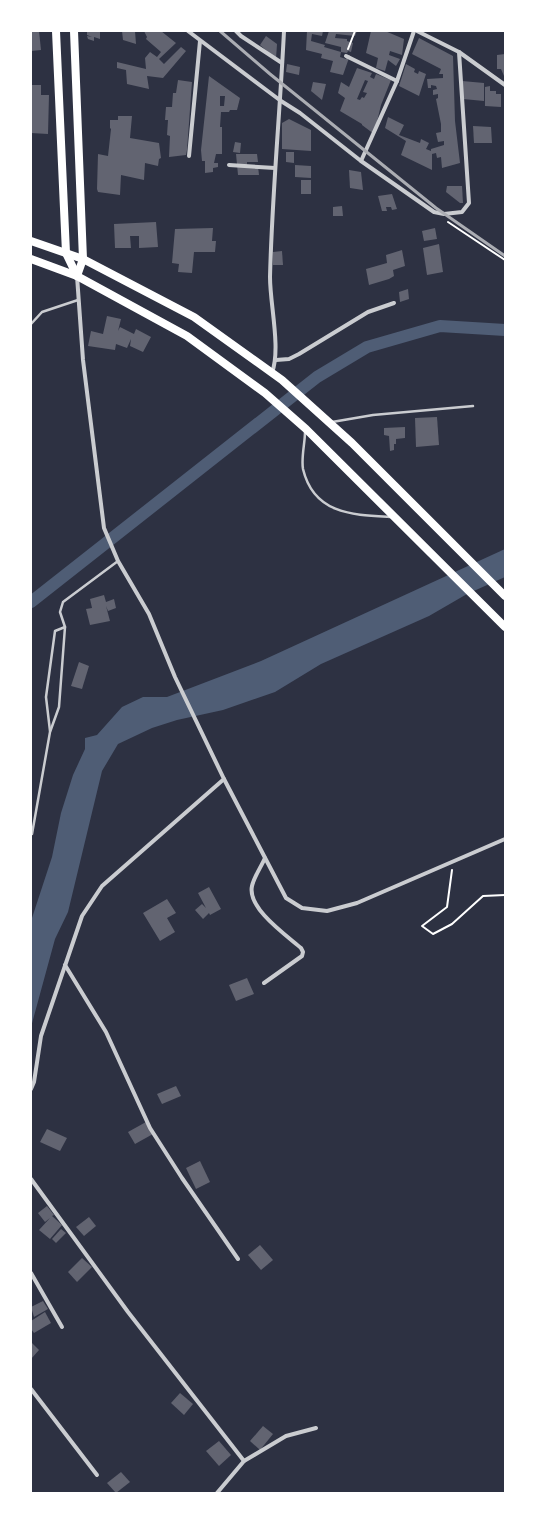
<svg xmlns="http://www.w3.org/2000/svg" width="536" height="1524" viewBox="0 0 536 1524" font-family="'Titillium Web',sans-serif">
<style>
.water{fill:#4f5d75}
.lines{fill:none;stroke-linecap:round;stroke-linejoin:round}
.canal{stroke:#4f5d75;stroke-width:12}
.building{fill:#626471;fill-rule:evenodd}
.path{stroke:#fff;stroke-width:2}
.service{stroke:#caccd0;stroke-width:2.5}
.minor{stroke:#caccd0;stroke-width:4}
.primary{stroke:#fff;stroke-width:8}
.trunk{stroke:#fff;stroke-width:8}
.rail{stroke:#abadb3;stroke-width:3}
</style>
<rect width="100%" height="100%" fill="#2d3142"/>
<!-- water -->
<path class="water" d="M505 549V577L467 594 429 616 321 664 275 692 223 710 177 720 152 728 118 744 102 771 68 912 55 939 31 1027V921L52 857 61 813 73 775 85 749V738L97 735 122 707 143 697H167L261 661Z"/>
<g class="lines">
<!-- canal -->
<path class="canal" d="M31 602 317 377 367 347 440 326 505 330"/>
</g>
<!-- building -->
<g class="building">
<path d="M31 31H39L41 50 31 51Z"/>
<path d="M87 31H100V39L94 37V41L88 39 87 36 92 37 87 35Z"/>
<path d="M122 31H135L136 44 123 40Z"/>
<path d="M144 31H161L176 43 159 59 164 64 181 47 186 51 163 78 147 76 149 89 127 84 126 70 117 68V62L146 69 145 58 150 52 157 57 161 52 146 39 147 37Z"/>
<path d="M307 31H323L322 36 312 34 311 41 325 45 324 47 341 52 340 57 346 59 347 55H350L343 75 330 72 333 61 321 58 322 54 306 50Z"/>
<path d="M329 31H357L355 36 336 34 335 38 347 39V41L353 43 351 52 348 51 347 53 341 52V47L325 43Z"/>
<path d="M371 31H385L404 39 402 55 390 51 389 55 400 59 396 66 388 60 385 71 376 68 378 58 366 53Z"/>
<path d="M266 36 277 44 276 59 260 45Z"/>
<path d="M419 38 453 56 455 121 460 163 442 168 441 157 437 158 436 153 432 154V170L401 155 406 141 385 128 388 117 404 125 399 135 420 143 421 139 429 143 426 149 431 151V149L444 145V141L438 142 436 133 441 132V124L436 99 438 98V94L433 95V90L437 89 436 86 431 85V88H428L427 79 443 78V74H439L441 69 412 54Z"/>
<path d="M505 54V76H504L501 69H497V55Z"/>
<path d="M287 64 300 67 299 75 286 72Z"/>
<path d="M406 64 415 69 414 72 418 74 419 71 426 74 419 96 399 86Z"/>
<path d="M357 68 372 73 370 77 374 79 376 74 391 80 381 105 374 134 362 125V124L340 111 345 98 338 93 341 82 349 87ZM365 80 368 81 363 92 367 93 364 98 362 97 360 100 357 99Z"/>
<path d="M209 76 240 98 237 110H230L229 112H221L220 127H222V154H216L214 163H218V167L213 168V172L205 173V161H202L201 150ZM220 96H225L224 106H220Z"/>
<path d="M178 80 192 82 187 150 186 155 169 157 170 136 167 135 168 120H165L166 107H172L173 93H176Z"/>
<path d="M462 81 484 83V101L463 99Z"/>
<path d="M313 82 326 84 322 100 311 91Z"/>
<path d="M31 85H41V95H49L48 134 31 133Z"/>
<path d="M490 86V91H496V94H501V107L485 106V87Z"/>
<path d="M118 116H132L130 138 159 143 161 158 159 159 158 166 145 163 144 180 121 175 120 195 98 192 97 189 98 154 108 156 111 129 110 128V120H118Z"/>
<path d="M289 119 311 130V151L282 149V123Z"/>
<path d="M473 126 491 127 492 143H474Z"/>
<path d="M235 142 241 143 240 153 233 152Z"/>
<path d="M286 152H294V163L286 162Z"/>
<path d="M236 154H257L258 162H247V166H258L259 175H238Z"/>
<path d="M295 165 311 166V178L295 177Z"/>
<path d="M349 170 361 172 363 190 350 188Z"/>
<rect x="301" y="180" width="10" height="14"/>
<path d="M447 186H462L463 203H460L446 192Z"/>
<path d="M392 194 397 209 392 210 391 207H386L387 211H382L378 196Z"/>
<path d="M342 206 343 216H333V207Z"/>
<path d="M156 222 158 247 139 248V236H130L131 248H115L114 224Z"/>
<path d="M213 228 212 241H216L215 252H194L192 273 178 272 179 264 172 263 175 229Z"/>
<path d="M435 228 437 239 424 241 422 231Z"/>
<path d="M439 244 443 272 427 275 423 248Z"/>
<path d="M402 250 405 266 393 270 394 276 389 279 369 285 366 269 387 263 386 255Z"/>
<path d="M282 251 283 265H273V252Z"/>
<path d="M408 289 409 299 400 302 399 292Z"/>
<path d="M107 316 121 319 118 331 120 327 134 334 136 329 151 337 143 352 130 346 131 339 127 348 116 344 115 350 88 346 91 331 103 334Z"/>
<path d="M437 417 439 445 416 447 415 418Z"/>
<path d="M405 427V438L396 439V444H394V450L390 451 389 436 384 435V428Z"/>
<path d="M104 595 106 602 114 599 116 608 108 611 106 606 110 621 90 625 86 609 92 608 90 599Z"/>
<path d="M79 662 89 666 82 689 71 686Z"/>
<path d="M209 887 221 909 210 915 209 913 203 919 195 910 202 904 206 908 198 893Z"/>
<path d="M167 899 176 913 167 918 175 932 160 941 143 913Z"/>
<path d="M247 978 254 994 236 1001 229 985Z"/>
<path d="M176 1086 181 1096 162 1104 157 1094Z"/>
<path d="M146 1122 153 1134 135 1144 128 1132Z"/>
<path d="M47 1129 67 1138 60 1151 40 1142Z"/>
<path d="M200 1161 210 1182 196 1189 186 1168Z"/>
<path d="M47 1206 54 1215 52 1216 62 1225 50 1239 39 1230 50 1218 45 1222 38 1213Z"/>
<path d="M89 1217 96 1226 84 1236 76 1227Z"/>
<path d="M61 1229 66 1233 56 1243 52 1239Z"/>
<path d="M260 1245 273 1260 261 1270 248 1255Z"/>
<path d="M82 1258 92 1267 77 1282 68 1272Z"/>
<path d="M43 1301 48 1309 34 1317 31 1307Z"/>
<path d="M45 1312 51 1323 34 1333 31 1329V1321Z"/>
<path d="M31 1342 39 1350 31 1359Z"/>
<path d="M180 1393 193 1404 184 1415 171 1403Z"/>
<path d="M263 1426 273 1434 260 1450 250 1441Z"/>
<path d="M219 1441 231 1455 219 1466 206 1451Z"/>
<path d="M121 1472 130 1482 116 1493 107 1483Z"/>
</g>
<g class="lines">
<!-- path -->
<g class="path">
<path d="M348 49 355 31"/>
<path d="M448 222 505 260"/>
<path d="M452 870 447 907 422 926 433 934 452 924 483 896 505 895"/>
</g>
<!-- service -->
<g class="service">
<path d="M31 324 42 312 78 300"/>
<path d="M332 422 373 415 473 406"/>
<path d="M305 432C305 443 301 458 303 469 314 515 354 515 392 517"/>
<path d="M50 731 46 697 55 631 65 627"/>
<path d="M32 834 50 732 59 707 65 627 60 612 63 602 118 561"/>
</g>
<!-- minor -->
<g class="minor">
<path d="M188 31 281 101 300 113 361 161 434 212 444 214 462 212 469 203 459 52"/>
<path d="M236 31 241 36 282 63"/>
<path d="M417 31 459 52 505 85"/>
<path d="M346 56 397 81"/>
<path d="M189 156 200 41"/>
<path d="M361 161 397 81 414 31"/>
<path d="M229 165 275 168"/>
<path d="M276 360 289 359 299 354 368 312 394 303"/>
<path d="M272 373C281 348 270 305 270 277 272 195 280 113 284 31"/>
<path d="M224 779 286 898 302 908 327 911 357 903 505 839"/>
<path d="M65 965 106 1032 150 1128 182 1178 238 1259"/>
<path d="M264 983 302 956 303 952 301 948C286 935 247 908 252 886 254 877 261 867 265 858"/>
<path d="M31 1089 34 1082 41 1036 82 916 102 886 224 779 175 677 149 614 118 561 104 528 83 360 77 276"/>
<path d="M31 1179 128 1312 244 1461"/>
<path d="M31 1273 62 1327"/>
<path d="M31 1389 97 1475"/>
<path d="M217 1493 244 1461 286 1436 316 1428"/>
</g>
<!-- primary -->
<g class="primary">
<path d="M56 31 66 253 77 276"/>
<path d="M74 31 83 259 77 276"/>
</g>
<!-- trunk -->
<g class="trunk">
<path d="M31 241 83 259 194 317 282 380 352 443 505 596"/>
<path d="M31 259 77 276 187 336 265 393 306 429 505 627"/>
</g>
<!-- rail -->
<path class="rail" d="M220 31 270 74 436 208 505 256"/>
</g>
<!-- border -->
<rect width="536" height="1524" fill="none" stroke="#ffffff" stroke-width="64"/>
</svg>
